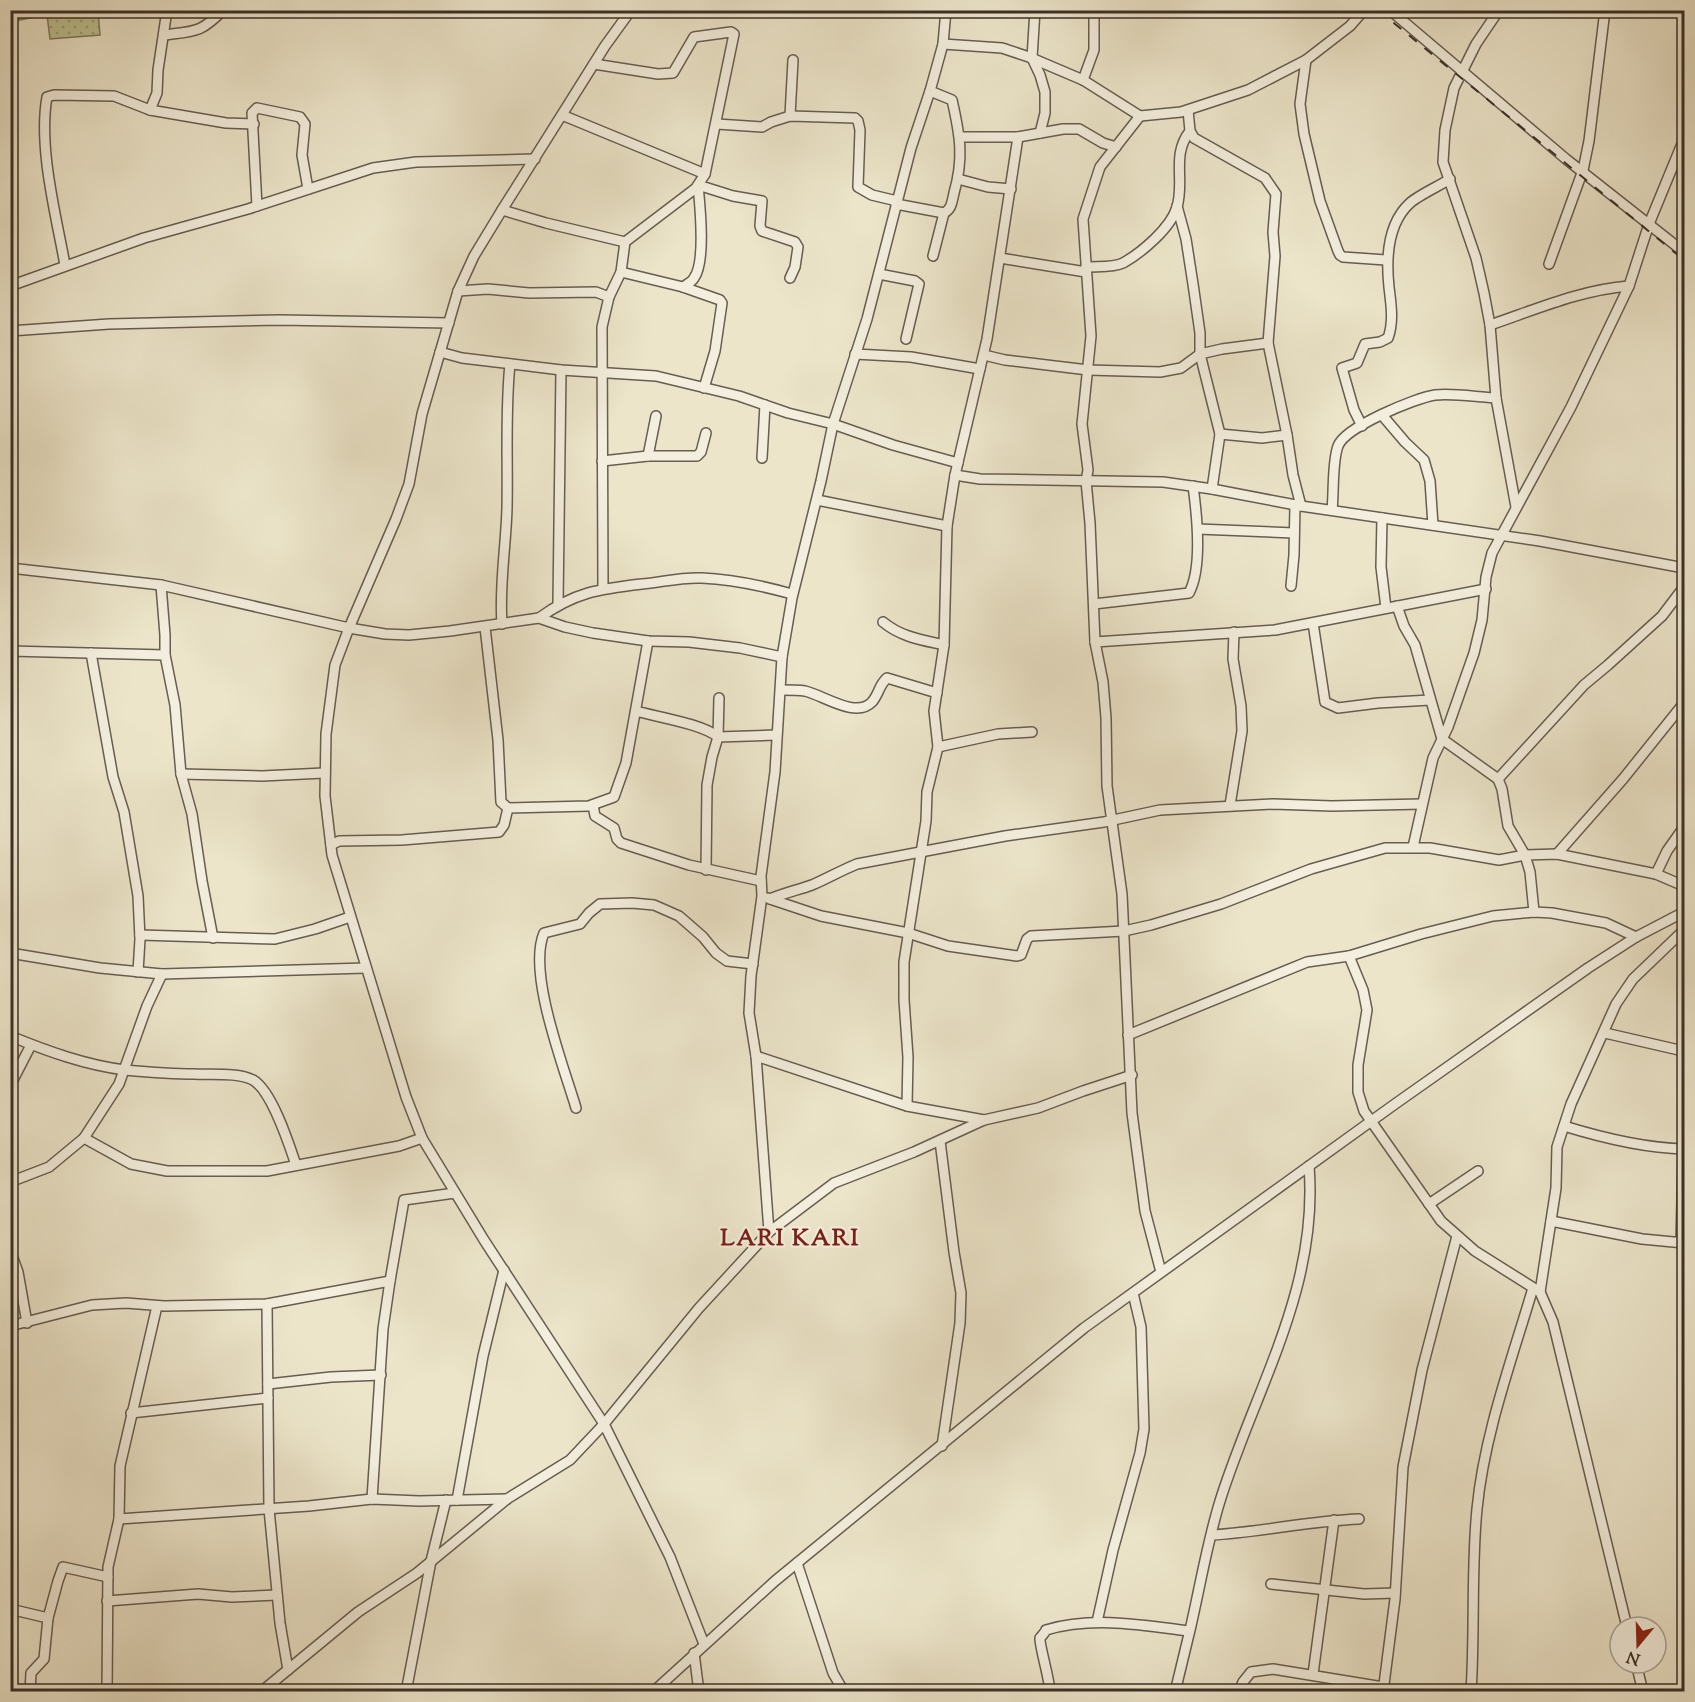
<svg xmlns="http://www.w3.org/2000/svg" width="1695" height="1702" viewBox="0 0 1695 1702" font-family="'Sorts Mill Goudy',serif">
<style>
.grass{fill:url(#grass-dots);stroke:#7d795e;stroke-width:1.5}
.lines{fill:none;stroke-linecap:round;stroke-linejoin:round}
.minor-casing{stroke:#675d51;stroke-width:12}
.minor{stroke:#f3eedd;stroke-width:9}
.rail{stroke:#3b3029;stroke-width:2;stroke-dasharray:10 10;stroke-linecap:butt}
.labels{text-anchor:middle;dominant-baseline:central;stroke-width:4.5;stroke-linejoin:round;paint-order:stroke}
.district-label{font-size:24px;font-weight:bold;letter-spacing:1.5px;fill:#7a1f14;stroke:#f3eedd}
</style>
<defs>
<pattern id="grass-dots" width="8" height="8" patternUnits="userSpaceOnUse" patternTransform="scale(1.5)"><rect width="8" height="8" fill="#bfc292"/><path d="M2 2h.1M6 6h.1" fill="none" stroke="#9c9e77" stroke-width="1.8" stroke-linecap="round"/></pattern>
</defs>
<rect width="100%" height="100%" fill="#ece5ca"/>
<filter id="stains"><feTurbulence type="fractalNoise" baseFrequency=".00333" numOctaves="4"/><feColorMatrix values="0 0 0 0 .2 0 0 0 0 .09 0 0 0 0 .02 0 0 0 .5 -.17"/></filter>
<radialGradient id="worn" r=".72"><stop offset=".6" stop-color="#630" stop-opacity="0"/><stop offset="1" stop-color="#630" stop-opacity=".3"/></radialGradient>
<!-- grass -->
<path class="grass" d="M18 11H98L100 35 50 39 47 15 19 20Z"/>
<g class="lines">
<!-- minor casing -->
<g class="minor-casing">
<g id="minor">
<path d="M631 10 605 46 502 210 474 256 458 291 422 414 409 484 396 519 349 628 335 665 326 734 325 796 332 855 406 1097 422 1138 484 1240 604 1424 670 1557 704 1644"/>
<path d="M1035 10 1032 58 1040 75 1045 92V113L1040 133"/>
<path d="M1390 10 1566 159 1684 252"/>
<path d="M1499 10 1476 44 1454 88 1445 130 1443 162 1476 258 1484 293 1490 325 1496 398 1516 507"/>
<path d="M164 35C195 31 201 33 223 10"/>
<path d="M943 44 1002 48 1029 57 1083 80 1140 116 1181 112 1248 90 1306 60 1350 26 1364 10"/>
<path d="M1306 60 1300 104 1304 134 1320 201 1338 251 1340 255 1343 257 1386 260"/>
<path d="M594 64 658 74 673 73 694 37 731 32 734 34 705 174 696 188 625 242 621 272 609 297 602 327 603 588"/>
<path d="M1083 80 1094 50V10"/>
<path d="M150 110 157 93 158 70 167 10"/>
<path d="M1188 110 1190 131 1194 138 1265 178 1276 194 1273 232 1275 256 1268 343 1287 435 1293 475 1301 506"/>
<path d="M562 115 705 174"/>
<path d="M790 116 793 60"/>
<path d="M1140 116 1100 167 1083 219 1091 336 1082 424 1088 470 1086 481 1090 523 1095 642 1103 682 1106 718 1107 786 1122 894 1132 1113 1145 1211 1161 1272"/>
<path d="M717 124 762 127 771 122 790 116 855 118 858 121 860 130 858 187 872 195 897 201"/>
<path d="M960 137H1018L1063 129H1079L1103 143 1116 147"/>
<path d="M958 179 988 187 1011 189"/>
<path d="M896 204 944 213C952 209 952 201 954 193 964 158 960 135 952 100L930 91"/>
<path d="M257 206 252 113 257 108 300 117 305 124 302 155 308 189"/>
<path d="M1177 206 1186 239 1193 284 1200 333V354L1220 434 1212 489"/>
<path d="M502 210 546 223 625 242"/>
<path d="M933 256 944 213"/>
<path d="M1000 258 1086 272"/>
<path d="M1549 264 1583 170 1589 141 1605 10"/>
<path d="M65 265C56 215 38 147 47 97L54 95 114 96 150 110 226 123 254 124"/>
<path d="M1086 267C1097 266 1113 268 1123 263 1141 253 1171 228 1177 207 1185 180 1171 155 1190 131"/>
<path d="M621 272 683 287 720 300 722 303 715 351 704 388"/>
<path d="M879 274 915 281 919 284 906 339"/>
<path d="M10 286 144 238 248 209 373 168 416 162 535 159"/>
<path d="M683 287C686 285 692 282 694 278 706 262 700 206 698 185L733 196 762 201 760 226 762 231 795 242 798 247 795 267 790 278"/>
<path d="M458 291 488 289 529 293 596 292 609 297"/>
<path d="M1490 325C1537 309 1580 290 1629 286"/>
<path d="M10 331 109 324 280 320 449 323"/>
<path d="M440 352 462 358 561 370 656 376 739 396 788 413 833 424 893 445 958 463"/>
<path d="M855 354 911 357 980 369"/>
<path d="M984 355 1005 360 1088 370 1160 372 1181 368 1200 354 1222 349 1268 343"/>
<path d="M1382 415 1405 442 1424 460 1430 481 1433 525"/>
<path d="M1362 426 1354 410 1342 368 1357 363 1365 344 1380 342 1388 338C1394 322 1391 304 1389 287 1386 259 1387 224 1410 203 1419 195 1439 186 1450 179"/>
<path d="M1220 434 1262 438 1287 435"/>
<path d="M648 456 656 416"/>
<path d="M762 458 765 405"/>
<path d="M602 461 648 456H697L701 452 706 433"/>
<path d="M955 475 980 479 1163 482 1212 489 1301 506 1540 541 1684 568"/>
<path d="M817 500 947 526"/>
<path d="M1332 510C1334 492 1332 462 1338 446 1345 427 1415 398 1435 395 1454 393 1476 397 1496 398"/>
<path d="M1382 518 1381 567 1386 608"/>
<path d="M1198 529 1294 533"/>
<path d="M10 568 161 585 349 628 385 634 409 635 450 631 539 618 565 627 593 633 648 641 689 642 740 648 782 657"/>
<path d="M161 585 165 635V655L175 705 181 774 192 814 202 881 213 938"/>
<path d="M1291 586 1294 555 1295 505"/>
<path d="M558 604 561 370"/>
<path d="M1094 604 1189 593C1203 567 1197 515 1193 486"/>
<path d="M1397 606 1404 626 1415 645 1442 739 1498 779 1502 789 1508 826 1525 855 1530 872 1534 912"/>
<path d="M539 618C575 592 599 589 642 584 662 582 682 577 702 578 732 579 763 586 792 594"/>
<path d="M883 622C901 637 922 640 944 645"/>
<path d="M1313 623 1325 702 1338 708 1378 703 1430 700"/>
<path d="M502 624C499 585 506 547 507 508 508 460 505 412 510 364"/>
<path d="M485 627 498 740 501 802 508 808 589 806 614 797 626 763 648 641"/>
<path d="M1095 642 1275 630 1486 589"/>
<path d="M10 651 165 655"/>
<path d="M91 653 113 777 124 812 138 896 140 939 138 972"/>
<path d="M781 690C789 690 798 690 805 691 823 695 856 719 872 702 879 694 879 685 887 678L937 693"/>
<path d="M636 711C657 717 703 724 718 737L776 735"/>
<path d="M938 747 998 734 1032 732"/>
<path d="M181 774 262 776 324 773"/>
<path d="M1498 779 1584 685 1608 665 1662 616 1684 587"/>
<path d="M593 805 595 816 614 828 617 839 621 843 689 865 761 881"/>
<path d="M1230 805 1242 731 1241 706 1233 659 1234 632"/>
<path d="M331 845 339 841 402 840 499 832 504 825 508 808"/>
<path d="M1413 847 1433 758 1448 727 1474 653 1482 620 1486 577 1492 553 1571 407 1629 286 1649 224 1684 139"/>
<path d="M1557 854 1623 779 1684 703"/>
<path d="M706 870 707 785 712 757 718 737 719 698"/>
<path d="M1656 874 1667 851 1684 827"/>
<path d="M768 898 770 899C784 893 798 890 812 885 828 878 842 870 857 864L1005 836 1104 822 1160 810 1273 804 1332 806 1422 804"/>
<path d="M770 899 821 916 908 933 948 946 1017 956 1021 955 1027 939 1031 936 1124 931 1151 925 1221 904 1311 869 1385 848H1430L1499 860 1525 855 1557 854 1656 874 1684 886"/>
<path d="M140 935 275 939 315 929 350 917"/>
<path d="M10 953 100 968 162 974 366 968"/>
<path d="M1349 956 1363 990 1367 1010 1358 1065V1092L1364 1111 1441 1221 1475 1251 1540 1292 1553 1322 1627 1627"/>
<path d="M1605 1033 1679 1050 1684 1054"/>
<path d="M1128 1035 1307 962 1349 956 1421 934 1493 916 1534 912 1552 913 1606 923 1636 937"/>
<path d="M10 1036C47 1051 85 1065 125 1070 147 1072 171 1074 194 1074 210 1075 238 1072 253 1080 272 1091 289 1144 296 1165"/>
<path d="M756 1056 907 1106 984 1120"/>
<path d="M10 1089 13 1080 31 1045"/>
<path d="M907 1106 908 1057 904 1000V962L926 821 927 792 938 747 934 711 944 645 947 526 955 475 987 339 1018 137"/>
<path d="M576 1108C564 1067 527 973 544 933L580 924 589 913 600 904 632 903 654 905 679 916 703 937 716 953 727 961 753 964"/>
<path d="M1564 1126C1603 1138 1644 1148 1684 1149"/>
<path d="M84 1138 131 1164 167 1171H267L399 1146 422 1138"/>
<path d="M940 1141 954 1252 961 1293 960 1323 942 1446"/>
<path d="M10 1182 49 1167 84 1138 119 1084 147 1006 162 974"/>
<path d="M1429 1204 1478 1171"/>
<path d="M1551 1221 1642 1239 1684 1243"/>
<path d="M769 1232 756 1056 749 1013 751 976 762 896 761 876 775 772 782 657 792 598 821 481 833 424 867 319 911 148 930 91 943 44 946 10"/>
<path d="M1681 1243 1684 1115"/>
<path d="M10 1250 18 1272 27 1323"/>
<path d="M1540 1292 1556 1188 1557 1147 1571 1104 1616 1004 1633 979 1684 930"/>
<path d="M267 1304 269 1509 280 1623 288 1670"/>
<path d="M10 1326 92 1305 126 1303 164 1306 267 1304 390 1281"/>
<path d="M268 1384 331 1377 381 1375"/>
<path d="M131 1413 268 1398"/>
<path d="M372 1499 383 1329 390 1281 404 1200 455 1193"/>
<path d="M457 1500 483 1356 504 1270"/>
<path d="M119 1519 309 1506 372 1499 419 1501 507 1499"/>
<path d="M1212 1535C1261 1532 1309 1521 1359 1519"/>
<path d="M797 1563 833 1673 844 1692"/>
<path d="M1271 1584 1364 1594 1395 1593"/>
<path d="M107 1601 198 1594 232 1597 277 1595"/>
<path d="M10 1609 48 1618"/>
<path d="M1097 1622 1113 1550 1140 1453 1144 1429 1141 1327 1133 1293"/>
<path d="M694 1653 699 1692"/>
<path d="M1636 1663 1643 1692"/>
<path d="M1313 1674 1334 1520"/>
<path d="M30 1692 31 1673 44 1659 48 1618 58 1581 63 1567 108 1577"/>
<path d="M107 1692 108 1567 119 1519 120 1466 157 1306"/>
<path d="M261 1692 358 1612 417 1573 507 1499 570 1460 604 1424 699 1308 769 1232 834 1183 914 1152 984 1120 1038 1108 1083 1091 1132 1075"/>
<path d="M406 1692 431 1561 446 1500"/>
<path d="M653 1692 775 1581 1084 1328 1395 1104 1588 968 1636 937 1684 912"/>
<path d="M1050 1692C1050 1681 1039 1644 1040 1638 1041 1637 1046 1631 1046 1630 1093 1616 1142 1625 1189 1631"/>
<path d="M1175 1692C1180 1671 1185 1650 1190 1630 1200 1587 1207 1543 1220 1501 1255 1389 1319 1289 1309 1166"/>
<path d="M1239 1692 1243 1682 1251 1672 1273 1669 1383 1687"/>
<path d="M1383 1692 1395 1599 1403 1467 1422 1370 1457 1236"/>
<path d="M1471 1692C1475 1631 1471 1569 1477 1509 1484 1435 1512 1359 1533 1288"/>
</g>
</g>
<!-- minor -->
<use href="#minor" class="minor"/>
<!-- rail -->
<path class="rail" d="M1378 10 1684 260"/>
</g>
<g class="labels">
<!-- district labels -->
<g class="district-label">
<text x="790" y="1239">LARI KARI</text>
</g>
</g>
<!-- margin -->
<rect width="1695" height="1702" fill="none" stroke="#ece5ca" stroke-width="36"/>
<rect x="12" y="12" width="1671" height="1678" fill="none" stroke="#3b3029" stroke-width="3"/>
<rect x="18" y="18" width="1659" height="1666" fill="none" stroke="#3b3029" stroke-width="1.5"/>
<!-- north arrow -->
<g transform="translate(1638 1645) rotate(199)"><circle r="28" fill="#f3eedd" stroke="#a9a295" stroke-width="1.5"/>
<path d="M0-4.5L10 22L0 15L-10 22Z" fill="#8f2418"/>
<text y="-9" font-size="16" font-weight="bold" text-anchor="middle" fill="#3b3029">N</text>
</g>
<rect width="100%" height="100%" filter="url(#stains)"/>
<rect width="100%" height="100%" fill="url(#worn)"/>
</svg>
